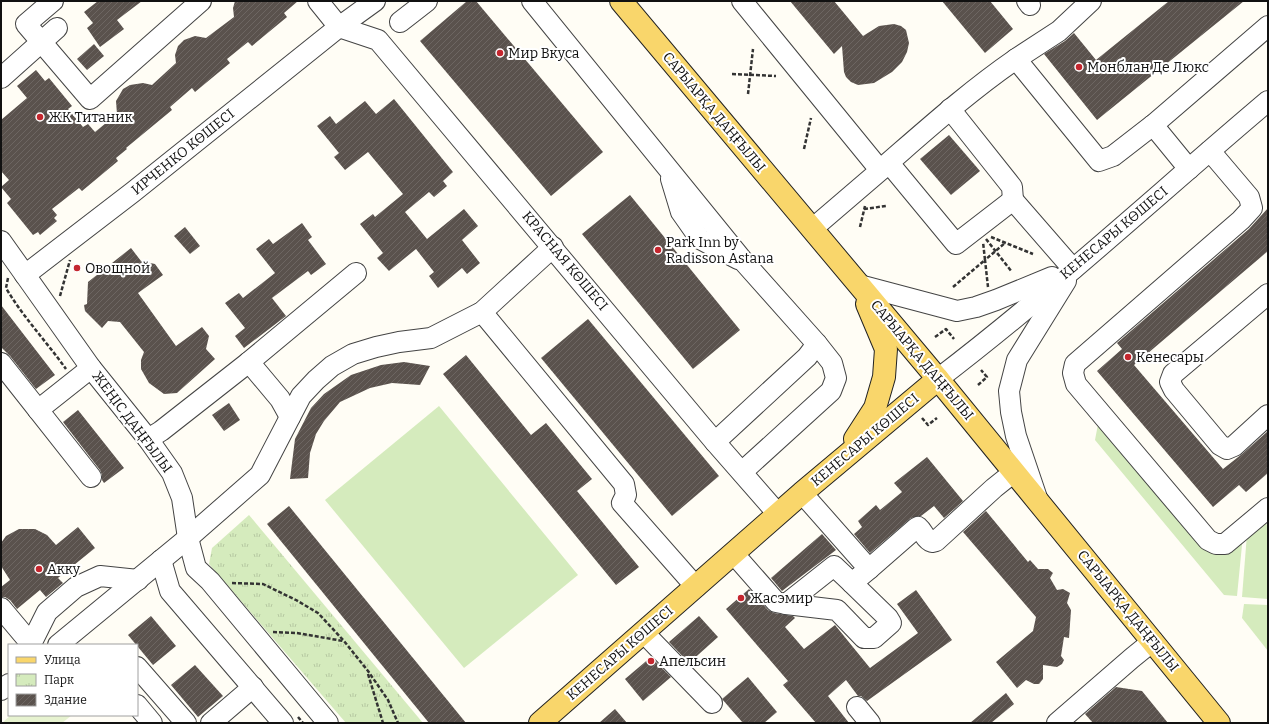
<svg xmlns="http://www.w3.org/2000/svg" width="1269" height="724" viewBox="0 0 1269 724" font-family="Bitter,serif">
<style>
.grass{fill:#d5ebbd}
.park{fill:url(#park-tufts)}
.pitch{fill:#e6f2cf}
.building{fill:url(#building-hatch)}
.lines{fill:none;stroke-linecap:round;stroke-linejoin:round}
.minor-casing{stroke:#444;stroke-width:22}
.major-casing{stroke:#222;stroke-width:24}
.path{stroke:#333;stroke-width:2.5;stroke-dasharray:4 2;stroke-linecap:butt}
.minor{stroke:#fff;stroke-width:20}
.major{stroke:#f9d66b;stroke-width:22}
.poi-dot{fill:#c4262e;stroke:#fff;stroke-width:1.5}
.labels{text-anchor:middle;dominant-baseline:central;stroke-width:4;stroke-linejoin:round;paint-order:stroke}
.poi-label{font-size:14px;fill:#111;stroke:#fff;text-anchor:start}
.street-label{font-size:14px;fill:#111;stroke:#fff}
</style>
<defs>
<pattern id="park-tufts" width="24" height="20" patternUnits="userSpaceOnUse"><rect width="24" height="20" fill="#d5ebbd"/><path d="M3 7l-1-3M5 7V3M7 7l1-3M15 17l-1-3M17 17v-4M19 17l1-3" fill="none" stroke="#b6c8a1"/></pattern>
<pattern id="building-hatch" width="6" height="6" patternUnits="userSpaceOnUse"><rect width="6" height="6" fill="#5a524d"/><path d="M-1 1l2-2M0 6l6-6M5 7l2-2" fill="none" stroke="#6d6662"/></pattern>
</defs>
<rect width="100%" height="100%" fill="#fffdf5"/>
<!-- grass -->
<g class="grass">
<path d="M439 406 578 575 464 668 325 500Z"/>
<path d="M1099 419 1210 547 1243 535 1237 596 1224 595 1095 440Z"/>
<path d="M1262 519 1268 526V599L1242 597 1247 534Z"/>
<path d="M1244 604 1268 605V651L1242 618Z"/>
</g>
<!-- park -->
<path class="park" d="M249 515 423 723H346L209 564 212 548Z"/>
<!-- pitch -->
<path class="pitch" d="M11 715H72L62 723H2Z"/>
<!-- building -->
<g class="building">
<path d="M98 1H142L117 20 124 29 100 47 87 28 93 23 84 12Z"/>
<path d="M235 1H298L284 13 287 17 252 46 248 42 227 59 230 63 195 92 192 88 170 107 172 110 126 148 127 149 116 158 118 161 82 191 79 188 52 209 57 215 54 218 57 221 40 235 38 232 33 235 7 203 11 199 1 187 9 180 1 171V120L27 98 17 86 36 70 45 81 49 78 72 106 68 109 83 127 88 124 95 132 117 114 116 101 123 89 130 85 143 83 152 85 176 63 175 55 178 46 184 40 195 36 206 38 234 17 233 8Z"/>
<path d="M467 1H476L603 152 551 196 420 41Z"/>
<path d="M790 1H834L863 36 879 26 894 24 901 26 906 30 909 43 907 52 902 62 892 72 874 83 858 85 851 82 846 77 844 72 842 46 834 54Z"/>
<path d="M942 1H990L1013 29 985 53Z"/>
<path d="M1169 1H1244L1097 120 1044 54 1065 41 1074 33 1096 60Z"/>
<path d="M94 44 104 56 87 70 77 59Z"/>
<path d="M394 99 453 172 443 181 447 186 434 197 429 192 405 212 427 239 464 209 478 226 462 240 480 263 467 274 462 268 438 288 429 276 434 272 416 249 389 271 377 258 383 253 360 224 373 214 375 217 403 194 368 152 345 170 334 157 339 153 317 126 330 116 336 124 365 101 376 114Z"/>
<path d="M949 135 980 171 951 195 920 159Z"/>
<path d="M630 195 740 330 693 369 582 234Z"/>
<path d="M1268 208V251L1134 365 1223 469 1242 454 1268 431V473L1246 492 1239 485 1213 507 1097 371 1122 349 1117 343 1249 229Z"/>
<path d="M302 223 312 237 308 240 326 264 311 275 308 271 272 298 286 316 244 348 235 336 245 328 225 303 239 293 243 298 275 273 256 249 269 239 273 244Z"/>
<path d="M185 227 200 246 190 254 174 236Z"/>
<path d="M131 248 141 261 155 264 163 275 138 293 176 346 202 327 209 336 206 349 215 359 177 393 164 394 149 383 141 369V360L144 352 120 322 108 321 102 328 85 311 84 305 87 304 88 282Z"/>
<path d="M1 305 55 375 36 389 10 356 1 347Z"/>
<path d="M588 319 719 476 672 516 541 358Z"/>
<path d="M466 355 531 435 546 423 592 479 577 491 639 567 616 585 443 374Z"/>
<path d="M404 362 430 366 420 385 392 383 370 388 340 402 324 421 316 434 310 453 308 478 290 479 295 439 311 408 324 394 351 375 381 365Z"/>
<path d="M229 403 240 420 224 431 212 415Z"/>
<path d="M78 410 124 468 104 483 102 480V475L100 470 63 422Z"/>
<path d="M927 457 963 501 944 518 934 506 921 516 911 518 870 553 854 534 862 527 858 521 876 505 880 510 902 492 894 483Z"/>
<path d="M289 506 466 723H429L267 524Z"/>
<path d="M986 511 1028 562 1030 560 1038 569H1048L1053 573 1050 578 1057 590 1063 589 1070 593 1067 603 1071 610 1069 638 1064 637 1061 656 1064 660 1062 664 1057 667 1043 665V679L1039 684H1034L1026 680 1017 688 996 662 1033 631 1036 617 963 532Z"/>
<path d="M78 527 95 548 58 578 63 583 46 597 40 590 17 609 10 600 5 597H1V587L10 580 1 566V543L6 536 19 529H35L47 535 56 545Z"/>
<path d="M822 534 836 550 782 591 771 578Z"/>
<path d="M749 589 768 610 774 613 793 616 795 618 785 627 804 649 835 625 870 668 918 633 897 604 916 590 952 640 867 701 861 696H858L846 680 828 696 849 723H816L783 685 788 681 726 609Z"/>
<path d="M151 616 176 646 153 665 128 635Z"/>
<path d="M699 616 718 637 689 663 669 642Z"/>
<path d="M651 657 671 677 643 701 625 679Z"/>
<path d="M195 665 223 696 198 717 171 685Z"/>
<path d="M748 677 777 712 764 723H743L722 699Z"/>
<path d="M1116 687 1142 691 1168 723H1093L1085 714Z"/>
<path d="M1006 693 1014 704 991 723H970Z"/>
<path d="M615 709 627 723H599Z"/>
</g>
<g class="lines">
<!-- minor casing -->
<g class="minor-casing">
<g id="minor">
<path d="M53 1 26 24 90 99 201 1"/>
<path d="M318 1 339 27"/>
<path d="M532 1 744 262 817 344 807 357 715 442"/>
<path d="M742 1 880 170C924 132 968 92 1016 59"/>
<path d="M1027 1 1030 5"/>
<path d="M1091 1 1059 31 1016 59 1099 161 1113 156 1153 125 1268 26"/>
<path d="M400 22 427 1"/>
<path d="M339 27 378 40 715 442 778 514"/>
<path d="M1 78 57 28"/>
<path d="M950 109 1012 187 1013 200"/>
<path d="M1153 125 1189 169"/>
<path d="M1210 151 1249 197 1252 208 1241 220 1075 364 1073 373 1076 384 1208 540 1216 544H1225L1268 508"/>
<path d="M671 179 681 212 700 239 738 259"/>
<path d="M812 229 889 163 956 244 1013 200 1073 269"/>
<path d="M1 241 91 368 148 439 172 473 182 498 188 538 196 568 210 581 328 723"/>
<path d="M25 275 133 192 339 27 375 1"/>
<path d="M859 285 957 311 976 307 996 300 1052 277"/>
<path d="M1268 294 1173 374 1170 382 1174 390 1220 445 1227 449 1234 446 1268 415"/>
<path d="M482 312 624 484 626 495 622 503 696 587"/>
<path d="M249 362 280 399 290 417"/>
<path d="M1 363 91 477"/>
<path d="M938 379C1052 292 1158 194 1268 101"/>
<path d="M38 410 91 368"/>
<path d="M148 439 161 431 249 362 356 273"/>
<path d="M742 472 831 391 836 378 832 363 817 344"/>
<path d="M1037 498 1016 436 1011 412 1009 391 1017 360 1066 281"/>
<path d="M733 553 776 602 786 604 834 566 852 583 869 569 802 493"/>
<path d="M161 560 170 591 283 723"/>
<path d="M869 569 916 528 918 527C924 532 925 540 932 542L936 541 994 488 1014 472"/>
<path d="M786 604 837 610 864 638H874L891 623 888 618 852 583"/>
<path d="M1 608 32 645"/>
<path d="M643 632 712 703"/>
<path d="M31 644 47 612 76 587 100 576 138 580"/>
<path d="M58 645 188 538 260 475 301 396 316 380 332 366 353 354 376 347 399 342 431 338 482 312 553 247"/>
<path d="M137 667 186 723"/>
<path d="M1 690 9 684"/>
<path d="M137 705 152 723"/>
<path d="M857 707 870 723"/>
<path d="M211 723 253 687"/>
<path d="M1057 723 1132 658 1153 641"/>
</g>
</g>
<!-- major casing -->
<g class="major-casing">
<g id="major">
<path d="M621 1 938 379 1219 723"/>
<path d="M855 439 875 408 884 377 886 349 867 304"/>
<path d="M540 723 802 493 938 379"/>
</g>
</g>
<!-- path -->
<g class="path">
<path d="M732 74 776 76"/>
<path d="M748 94 753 49"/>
<path d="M804 149 811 118"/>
<path d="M864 209 886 206"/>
<path d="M860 227 865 206"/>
<path d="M991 237 1033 254"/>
<path d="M986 239 1012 272"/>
<path d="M8 278 6 288C23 317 46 341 66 369"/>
<path d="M953 287 985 260 983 242"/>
<path d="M988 287 985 260 1005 243"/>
<path d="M60 296 70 260"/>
<path d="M935 337 946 329 954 339"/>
<path d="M978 385 987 377 981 370"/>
<path d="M922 418 928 425 937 418"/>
<path d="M232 583 263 584 296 600 318 613 344 641 368 671 388 700 398 723"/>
<path d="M273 632 297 633 343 641"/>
<path d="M368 674 383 723"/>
<path d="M298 717 303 723"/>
</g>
<!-- minor -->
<use href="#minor" class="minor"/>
<!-- major -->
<use href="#major" class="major"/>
</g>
<!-- markers -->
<g class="poi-dot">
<circle cx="500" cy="53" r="4"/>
<circle cx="1079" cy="67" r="4"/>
<circle cx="40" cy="117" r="4"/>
<circle cx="658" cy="250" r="4"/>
<circle cx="77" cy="268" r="4"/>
<circle cx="1128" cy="357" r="4"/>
<circle cx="39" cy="569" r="4"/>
<circle cx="741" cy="598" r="4"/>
<circle cx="651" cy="661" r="4"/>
</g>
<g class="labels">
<!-- poi labels -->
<g class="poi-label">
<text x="508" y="53">Мир Вкуса</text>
<text x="1087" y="67">Монблан Де Люкс</text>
<text x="48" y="117">ЖК Титаник</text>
<text x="666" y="242">Park Inn by<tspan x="666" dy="16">Radisson Astana</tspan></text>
<text x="85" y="268">Овощной</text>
<text x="1136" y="357">Кенесары</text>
<text x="47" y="569">Акку</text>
<text x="749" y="598">Жасэмир</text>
<text x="659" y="661">Апельсин</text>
</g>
<!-- street labels -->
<g class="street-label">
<text transform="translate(714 112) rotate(50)">САРЫАРҚА ДАҢҒЫЛЫ</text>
<text transform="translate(183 152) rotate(-39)">ИРЧЕНКО КӨШЕСІ</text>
<text transform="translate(1114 233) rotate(-40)">КЕНЕСАРЫ КӨШЕСІ</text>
<text transform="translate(565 261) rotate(50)">КРАСНАЯ КӨШЕСІ</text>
<text transform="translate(922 360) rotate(50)">САРЫАРҚА ДАҢҒЫЛЫ</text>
<text transform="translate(132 422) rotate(53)">ЖЕҢІС ДАҢҒЫЛЫ</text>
<text transform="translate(865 440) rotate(-40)">КЕНЕСАРЫ КӨШЕСІ</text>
<text transform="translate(1128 611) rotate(51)">САРЫАРҚА ДАҢҒЫЛЫ</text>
<text transform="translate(620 653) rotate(-41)">КЕНЕСАРЫ КӨШЕСІ</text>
</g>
</g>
<!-- border -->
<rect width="1269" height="724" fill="none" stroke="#111111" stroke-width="4"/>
<!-- legend -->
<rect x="8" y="644" width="130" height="72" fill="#ffffff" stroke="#a0a0a0"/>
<rect x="16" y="657" width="20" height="6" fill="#f9d66b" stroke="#a0a0a0"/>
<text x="44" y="664" font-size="12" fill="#111111">Улица</text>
<rect x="16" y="674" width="20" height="12" fill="url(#park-tufts)" stroke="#a0a0a0"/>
<text x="44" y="684" font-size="12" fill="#111111">Парк</text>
<rect x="16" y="694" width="20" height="12" fill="url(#building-hatch)" stroke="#a0a0a0"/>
<text x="44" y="704" font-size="12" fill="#111111">Здание</text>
</svg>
